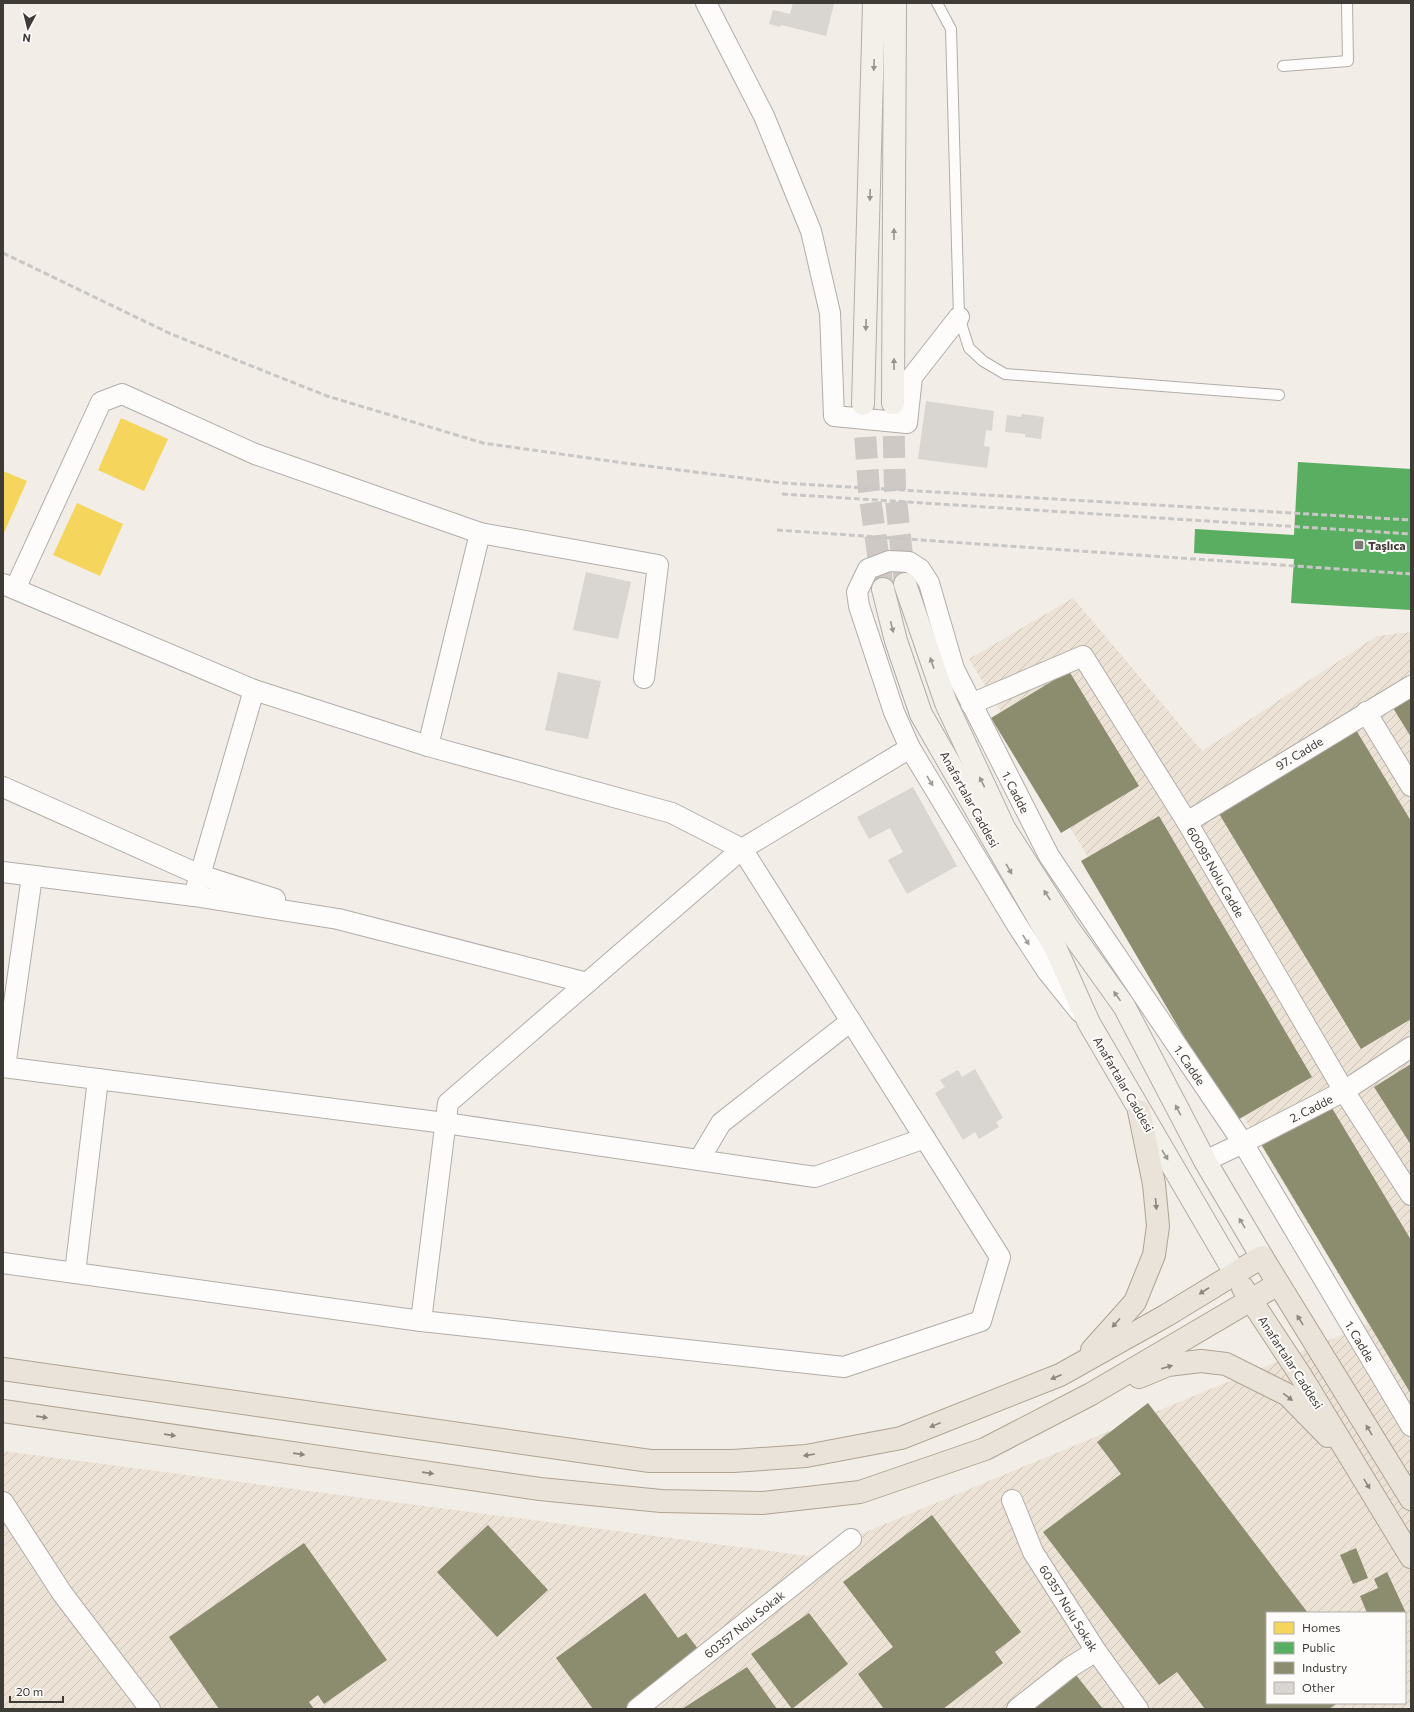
<svg xmlns="http://www.w3.org/2000/svg" width="1414" height="1712" viewBox="0 0 1414 1712" font-family="Commissioner,sans-serif">
<style>
.industrial{fill:url(#industrial-furrows);fill-rule:evenodd}
.homes{fill:#f6d55c}
.public{fill:#5aae61}
.industry{fill:#8c8c6e}
.building{fill:#d9d5d0}
.lines{fill:none;stroke-linecap:round;stroke-linejoin:round}
.secondary-tunnel{stroke:#cec9c4;stroke-width:22;stroke-dasharray:22 11;stroke-linecap:butt}
.service-casing{stroke:#b1ada9;stroke-width:12}
.minor-casing{stroke:#b1ada9;stroke-width:22}
.secondary-casing{stroke:#b1ada9;stroke-width:24}
.primary-casing{stroke:#afa493;stroke-width:24}
.service{stroke:#fdfcfb;stroke-width:10}
.minor{stroke:#fdfcfb;stroke-width:20}
.secondary{stroke:#f3f0ea;stroke-width:22}
.primary{stroke:#e9e3d9;stroke-width:22}
.rail{stroke:#c8c7c5;stroke-width:3;stroke-dasharray:6 3;stroke-linecap:butt}
.oneway{fill:#989590}
.oneway2{fill:#9e9b98}
.oneway3{fill:#8b867f}
.poi-dot{fill:#7d7974;stroke:#fefcfa;stroke-width:1.5}
.labels{text-anchor:middle;dominant-baseline:central;stroke-width:4;stroke-linejoin:round;paint-order:stroke}
.poi-label{font-size:12px;font-weight:bold;fill:#3e3a36;stroke:#fefcfa;text-anchor:start}
.street-label{font-size:12px;fill:#3e3a36;stroke:#fefcfa}
</style>
<defs>
<pattern id="industrial-furrows" width="10" height="10" patternUnits="userSpaceOnUse"><rect width="10" height="10" fill="#ece2d6"/><path d="M-1 1l2-2M0 10L10 0M9 11l2-2" fill="none" stroke="#cbc3b8"/></pattern>
</defs>
<rect width="100%" height="100%" fill="#f2ede7"/>
<!-- industrial -->
<path class="industrial" d="M1073 598 1202 751 1377 636 1411 632V1709H3V1451L808 1556 1368 1324 969 659ZM1267 1613H1405V1703H1267Z"/>
<!-- homes -->
<g class="homes">
<path d="M121 418 168 439 144 491 98 470Z"/>
<path d="M3 471 27 481 3 535Z"/>
<path d="M77 503 123 524 100 576 53 555Z"/>
</g>
<!-- public -->
<path class="public" d="M1298 462 1411 469V610L1291 603 1294 559 1194 553 1195 529 1294 535Z"/>
<!-- industry -->
<g class="industry">
<path d="M1069 671 1139 786 1061 833 991 718Z"/>
<path d="M1411 697V737L1393 708Z"/>
<path d="M1356 730 1411 821V1019L1361 1049 1218 812Z"/>
<path d="M1159 816 1312 1077 1234 1122 1081 861Z"/>
<path d="M1411 1064V1145L1374 1087Z"/>
<path d="M1329 1103 1411 1240V1394L1261 1144Z"/>
<path d="M1148 1403 1308 1613H1267V1703H1337L1329 1709H1205L1177 1672 1159 1685 1043 1532 1121 1474 1097 1442Z"/>
<path d="M932 1515 1021 1632 995 1652 1003 1663 943 1709H884L858 1674 893 1647 843 1582Z"/>
<path d="M488 1525 548 1590 497 1637 437 1572Z"/>
<path d="M304 1543 387 1660 324 1704 318 1695 309 1702 314 1709H219L169 1637Z"/>
<path d="M1356 1548 1368 1578 1353 1584 1340 1555Z"/>
<path d="M1387 1572 1406 1613H1367L1360 1596 1378 1588 1374 1579Z"/>
<path d="M645 1593 678 1638 686 1633 701 1653 628 1709H593L556 1658Z"/>
<path d="M809 1613 848 1664 792 1709 751 1654Z"/>
<path d="M747 1667 777 1709H682Z"/>
<path d="M1072 1670 1103 1709H1022Z"/>
</g>
<!-- building -->
<g class="building">
<path d="M793 3 834 4 826 36 781 25 780 27 769 24 773 10 790 14Z"/>
<path d="M926 401 994 411 992 431 986 430 984 446 990 447 987 468 918 459Z"/>
<path d="M1022 414 1044 417 1041 439 1025 437V434L1005 432 1007 415 1021 417Z"/>
<path d="M586 572 631 582 618 639 573 630Z"/>
<path d="M558 672 601 681 588 739 545 730Z"/>
<path d="M913 787 957 866 907 894 888 860 903 852 890 828 869 839 857 817Z"/>
<path d="M975 1069 1003 1118 996 1122 999 1127 979 1139 975 1132 963 1140 935 1093 945 1087 940 1080 958 1070 962 1077Z"/>
</g>
<g class="lines">
<!-- secondary-tunnel -->
<g class="secondary-tunnel">
<path d="M893 403 895 490 905 584"/>
<path d="M863 404 869 491 883 589"/>
</g>
<!-- service casing -->
<g class="service-casing">
<g id="service">
<path d="M937 3 951 29 959 317 969 348 983 361 1005 374 1279 395"/>
<path d="M1283 66 1348 61 1347 3"/>
</g>
</g>
<!-- minor casing -->
<g class="minor-casing">
<g id="minor">
<path d="M706 3 764 116 811 231 830 313 834 416 907 423 912 377 959 317"/>
<path d="M3 584 254 690 428 746 672 813 742 849 1000 1257 981 1321 844 1367 421 1321 3 1263"/>
<path d="M15 589 101 402 122 394 255 454 480 533 658 565 644 678"/>
<path d="M971 704 1083 656 1187 822 1344 1091 1411 1195"/>
<path d="M1366 712 1411 786"/>
<path d="M428 746 480 533"/>
<path d="M3 787 200 875 275 899"/>
<path d="M1187 822 1411 686"/>
<path d="M3 872 194 896 338 919 587 983"/>
<path d="M196 889 254 690"/>
<path d="M1080 1012 1047 971 1017 925 910 748 894 712 859 606 857 592 868 569 889 561 909 562 920 569 929 583 954 669 1049 856 1243 1143 1411 1426"/>
<path d="M3 1067 445 1123 815 1177 925 1138"/>
<path d="M5 1067 32 876"/>
<path d="M699 1160 721 1123 851 1021"/>
<path d="M1205 1161 1243 1143 1344 1091 1411 1047"/>
<path d="M75 1273 98 1079"/>
<path d="M421 1321 448 1103 742 849 910 748"/>
<path d="M1012 1500 1033 1552 1096 1651 1138 1709"/>
<path d="M3 1502 62 1593 150 1709"/>
<path d="M637 1709 851 1539"/>
<path d="M1017 1709 1069 1668 1096 1651"/>
</g>
</g>
<!-- secondary casing -->
<g class="secondary-casing">
<g id="secondary">
<path d="M893 403 895 3"/>
<path d="M863 404 874 3"/>
<path d="M905 584 946 703 1004 828 1068 928 1124 1006 1205 1161 1262 1257"/>
<path d="M883 589 896 641 921 714 1055 947 1089 1023 1235 1273"/>
</g>
</g>
<!-- primary casing -->
<g class="primary-casing">
<g id="primary">
<path d="M1243 1288 1301 1376 1411 1557"/>
<path d="M1092 1350 1135 1302 1154 1255 1158 1226 1154 1184 1139 1111"/>
<path d="M3 1369 650 1461H733L806 1456 901 1438 1060 1375 1167 1315 1262 1257 1411 1499"/>
<path d="M1139 1377 1168 1365 1201 1361 1226 1364 1288 1395 1328 1436"/>
<path d="M3 1411 540 1489 661 1501 762 1503 860 1492 985 1449 1091 1394 1278 1284"/>
</g>
</g>
<!-- service -->
<use href="#service" class="service"/>
<!-- minor -->
<use href="#minor" class="minor"/>
<!-- secondary -->
<use href="#secondary" class="secondary"/>
<!-- primary -->
<use href="#primary" class="primary"/>
<!-- rail -->
<g class="rail">
<path d="M3 253 171 334 327 396 483 443 624 463 782 483 1411 520"/>
<path d="M782 494 1411 534"/>
<path d="M777 530 1411 574"/>
</g>
</g>
<!-- one-way arrows -->
<defs><path id="oneway-solid" d="M-6-.8H1V-3.2L6.5 0L1 3.2V.8H-6Z"/></defs>
<g class="oneway">
<use href="#oneway-solid" transform="translate(874 65) rotate(92)"/>
<use href="#oneway-solid" transform="translate(870 195) rotate(92)"/>
<use href="#oneway-solid" transform="translate(894 234) rotate(-90)"/>
<use href="#oneway-solid" transform="translate(866 325) rotate(92)"/>
<use href="#oneway-solid" transform="translate(894 364) rotate(-90)"/>
<use href="#oneway-solid" transform="translate(892 627) rotate(76)"/>
<use href="#oneway-solid" transform="translate(932 663) rotate(-109)"/>
<use href="#oneway-solid" transform="translate(982 782) rotate(-116)"/>
<use href="#oneway-solid" transform="translate(1009 869) rotate(60)"/>
<use href="#oneway-solid" transform="translate(1047 895) rotate(-123)"/>
<use href="#oneway-solid" transform="translate(1117 996) rotate(-126)"/>
<use href="#oneway-solid" transform="translate(1178 1110) rotate(-118)"/>
<use href="#oneway-solid" transform="translate(1165 1155) rotate(59)"/>
<use href="#oneway-solid" transform="translate(1242 1223) rotate(-121)"/>
</g>
<g class="oneway2">
<use href="#oneway-solid" transform="translate(930 781) rotate(59)"/>
<use href="#oneway-solid" transform="translate(1026 940) rotate(57)"/>
</g>
<g class="oneway3">
<use href="#oneway-solid" transform="translate(1156 1204) rotate(85)"/>
<use href="#oneway-solid" transform="translate(1204 1291) rotate(147)"/>
<use href="#oneway-solid" transform="translate(1300 1320) rotate(-122)"/>
<use href="#oneway-solid" transform="translate(1116 1323) rotate(132)"/>
<use href="#oneway-solid" transform="translate(1167 1367) rotate(-16)"/>
<use href="#oneway-solid" transform="translate(1056 1377) rotate(157)"/>
<use href="#oneway-solid" transform="translate(1288 1397) rotate(38)"/>
<use href="#oneway-solid" transform="translate(42 1417) rotate(8)"/>
<use href="#oneway-solid" transform="translate(935 1425) rotate(158)"/>
<use href="#oneway-solid" transform="translate(1369 1430) rotate(-121)"/>
<use href="#oneway-solid" transform="translate(170 1435) rotate(8)"/>
<use href="#oneway-solid" transform="translate(299 1454) rotate(8)"/>
<use href="#oneway-solid" transform="translate(809 1455) rotate(171)"/>
<use href="#oneway-solid" transform="translate(428 1473) rotate(8)"/>
<use href="#oneway-solid" transform="translate(1367 1484) rotate(59)"/>
</g>
<!-- markers -->
<rect class="poi-dot" x="1354" y="540" width="10" height="10" rx="2"/>
<g class="labels">
<!-- poi labels -->
<g class="poi-label">
<text x="1368" y="545">Taşlıca</text>
</g>
<!-- street labels -->
<g class="street-label">
<text transform="translate(1299 753) rotate(-31)">97. Cadde</text>
<text transform="translate(1016 792) rotate(63)">1. Cadde</text>
<text transform="translate(970 799) rotate(61)">Anafartalar Caddesi</text>
<text transform="translate(1216 872) rotate(60)">60095 Nolu Cadde</text>
<text transform="translate(1190 1065) rotate(56)">1. Cadde</text>
<text transform="translate(1124 1084) rotate(60)">Anafartalar Caddesi</text>
<text transform="translate(1311 1108) rotate(-27)">2. Cadde</text>
<text transform="translate(1360 1341) rotate(59)">1. Cadde</text>
<text transform="translate(1291 1362) rotate(57)">Anafartalar Caddesi</text>
<text transform="translate(1069 1608) rotate(58)">60357 Nolu Sokak</text>
<text transform="translate(744 1624) rotate(-39)">60357 Nolu Sokak</text>
</g>
</g>
<!-- border -->
<rect width="1414" height="1712" fill="none" stroke="#3e3a36" stroke-width="8"/>
<!-- legend -->
<rect x="1266" y="1612" width="140" height="92" fill="#fefcfa" stroke="#b1aeac"/>
<rect x="1274" y="1622" width="20" height="12" fill="#f6d55c" stroke="#b1aeac"/>
<text x="1302" y="1632" font-size="12" fill="#3e3a36">Homes</text>
<rect x="1274" y="1642" width="20" height="12" fill="#5aae61" stroke="#b1aeac"/>
<text x="1302" y="1652" font-size="12" fill="#3e3a36">Public</text>
<rect x="1274" y="1662" width="20" height="12" fill="#8c8c6e" stroke="#b1aeac"/>
<text x="1302" y="1672" font-size="12" fill="#3e3a36">Industry</text>
<rect x="1274" y="1682" width="20" height="12" fill="#d9d5d0" stroke="#b1aeac"/>
<text x="1302" y="1692" font-size="12" fill="#3e3a36">Other</text>
<!-- north arrow -->
<g transform="translate(28 28) rotate(187)" stroke="#fefcfa" stroke-width="3" paint-order="stroke">
<path d="M0-3L7 15L0 10L-7 15Z" fill="#3e3a36"/>
<text y="-6" font-size="11" font-weight="bold" text-anchor="middle" fill="#3e3a36">N</text>
</g>
<!-- scale -->
<path d="M10 1696v6h53v-6" fill="none" stroke="#3e3a36" stroke-width="2"/>
<text x="16" y="1696" font-size="12" fill="#3e3a36" stroke="#fefcfa" stroke-width="3" paint-order="stroke">20 m</text>
</svg>
